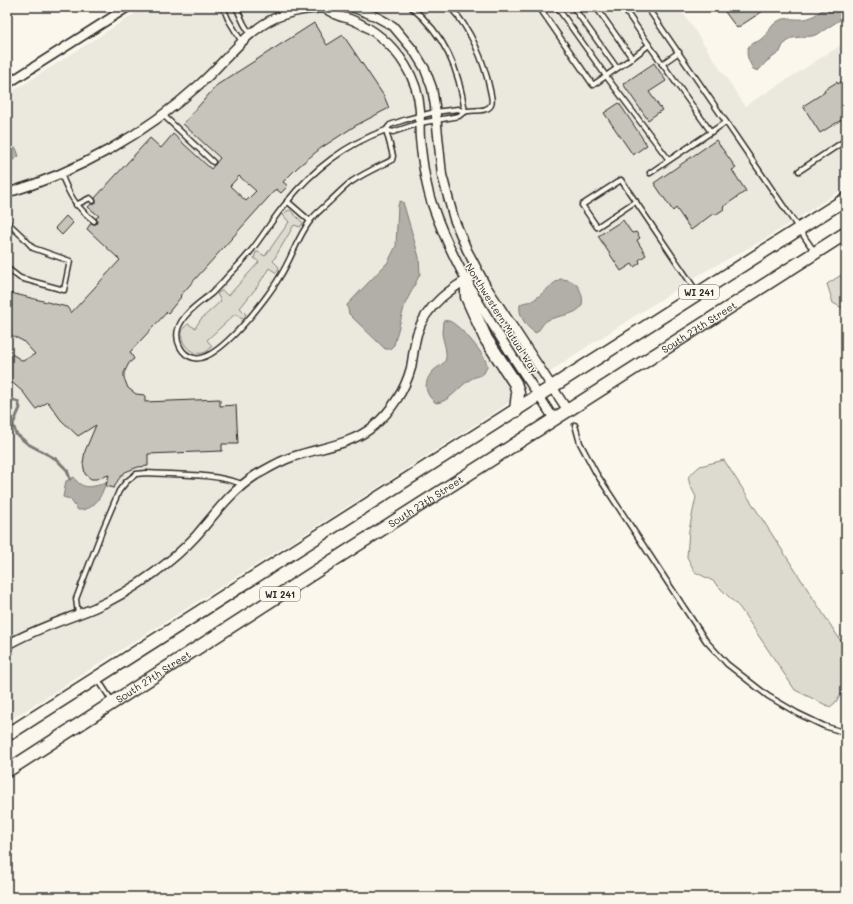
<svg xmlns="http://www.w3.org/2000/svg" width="853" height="904" viewBox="0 0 853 904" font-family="Mali,sans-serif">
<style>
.built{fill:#ebe8de}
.green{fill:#dddad0;stroke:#84827e}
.water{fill:#b1afa7;stroke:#7b7a75}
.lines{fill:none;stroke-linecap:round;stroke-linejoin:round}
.stream{stroke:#7b7a75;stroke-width:3}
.building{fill:#c7c4bc;stroke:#2b2b2b;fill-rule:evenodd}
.service-casing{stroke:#2b2b2b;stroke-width:7}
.minor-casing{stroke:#2b2b2b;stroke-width:11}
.primary-casing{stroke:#2b2b2b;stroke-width:15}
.service{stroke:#fbf7ec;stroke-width:4}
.minor{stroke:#fbf7ec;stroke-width:8}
.primary{stroke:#fbf7ec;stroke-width:12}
.labels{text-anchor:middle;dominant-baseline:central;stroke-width:3;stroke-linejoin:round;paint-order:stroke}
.shield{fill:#fbf7ec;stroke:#696865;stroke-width:1}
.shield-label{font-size:9px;font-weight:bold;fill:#2b2b2b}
.street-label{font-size:10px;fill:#2b2b2b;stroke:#fbf7ec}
</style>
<rect width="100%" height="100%" fill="#fbf7ec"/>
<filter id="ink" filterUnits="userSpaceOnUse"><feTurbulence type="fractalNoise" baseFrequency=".025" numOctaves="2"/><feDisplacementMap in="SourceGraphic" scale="8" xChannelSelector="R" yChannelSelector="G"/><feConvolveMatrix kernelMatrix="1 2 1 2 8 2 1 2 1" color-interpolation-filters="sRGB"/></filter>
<g filter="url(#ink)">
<!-- built -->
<path class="built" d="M145 7H679L745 106 846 42V187L765 239 702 273 568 359 501 408 369 493 7 722V95Z"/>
<!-- green -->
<g class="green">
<path d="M290 210 303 223 300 227 294 225 273 261 279 267 277 272H275L269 268 257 287 240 308 245 313 246 315 242 319 235 314 207 340 212 346C198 367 169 338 188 324L195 328 201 319 221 301 217 294 221 291H223L228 296 259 262 254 258 256 252H258L265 256 289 222 283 215 287 211Z"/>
<path d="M846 272V310L833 303 827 284Z"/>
<path d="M724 460 846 649V694L843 692 835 703 830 707 795 690 740 608 713 581 695 572 687 557 689 530 696 497 690 485 688 477 700 466Z"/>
</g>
<!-- water -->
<g class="water">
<path d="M826 7H846V16L818 34 812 36 792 38 783 45 780 52 766 62 758 71 753 69C750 63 745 55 748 48 751 42 756 43 760 40 768 34 771 24 780 20 787 17 796 20 804 19 813 18 819 12 826 7Z"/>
<path d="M16 148 19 156 7 164V150Z"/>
<path d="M400 201 403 202 419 257 420 274 405 304 394 345 390 349H385L349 314 347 305 388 262 396 246 398 205Z"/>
<path d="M560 279C568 279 577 282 580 290 591 316 564 313 548 320 542 323 541 329 536 333 527 329 518 315 520 305 524 301 527 303 532 301 542 295 550 285 560 279Z"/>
<path d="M443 321C445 321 447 320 449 321 459 324 489 358 487 367 486 369 485 371 484 373 481 377 475 376 471 379 459 386 450 402 436 403 424 394 423 382 433 371 437 367 445 364 446 358 447 350 443 341 442 333 442 329 443 325 443 321Z"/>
<path d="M74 477C81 491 95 487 106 482 102 495 95 511 78 510L70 499 63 497 66 481Z"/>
</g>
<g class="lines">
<!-- stream -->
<path class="stream" d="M7 400 11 399 18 402 20 408 13 424 16 434 28 444 56 459 67 470 70 479"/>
</g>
<!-- building -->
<g class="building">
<path d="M723 7H769L737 28 725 12 726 11Z"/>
<path d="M314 23 327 45 343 35 384 96 389 108 355 126 321 148 298 167 283 182 288 186 281 193 276 189 180 296 181 297 168 313 167 312 130 352 134 359 129 363 124 373V378L128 388 136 394 145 395V402L220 399V406L236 405 238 444H222V451L148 454V466L138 467 125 472 118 480 114 488 106 486 109 475 96 479H91L85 474 83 463 85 451 96 425 78 436 61 420 48 402 36 409 23 392 7 378V351L23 361 35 354 23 341 7 333V292L67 307 71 313 120 260 87 229 91 223 96 224 97 221 96 218 99 216 88 207 91 204H94L96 203 95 198 150 138 161 148 173 134 211 169 220 158 183 124 217 85ZM239 176 256 191 246 201 230 186Z"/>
<path d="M654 63 666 81 649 92 662 110 648 120 623 84Z"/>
<path d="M846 78V117L820 133 803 106 825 92 824 90 837 82 838 84Z"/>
<path d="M619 103 647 145 633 155 604 113Z"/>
<path d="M716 140 736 168 732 170 746 191 723 207 724 209 715 215 714 213 691 230 676 208 673 211 654 183Z"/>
<path d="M66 216 73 223 62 235 55 228Z"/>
<path d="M623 220 631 232 633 233 636 232 640 238 637 240 638 242 646 255 639 260 640 263 634 267 632 264 621 271 598 236Z"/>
</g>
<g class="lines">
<!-- service casing -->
<g class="service-casing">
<g id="service">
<path d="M223 7 228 19 242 42"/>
<path d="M236 7 244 24 250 34"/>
<path d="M411 7C445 35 459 69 465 112"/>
<path d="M450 7C471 29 484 61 490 90 491 95 493 101 491 105 487 113 471 109 464 112 463 113 461 114 459 116L420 123 393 132 386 130 390 125 404 120 435 112 458 109 465 112"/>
<path d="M539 7 593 85 632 58 596 7"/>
<path d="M557 7 606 76 669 160"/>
<path d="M573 7 617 68"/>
<path d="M623 7 649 45 632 58"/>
<path d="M647 7 726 122"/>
<path d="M649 45 711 132"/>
<path d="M662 64 679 52"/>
<path d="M163 115 213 162"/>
<path d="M386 130 393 156 392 160C378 167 364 173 351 182 343 188 336 196 328 203 322 209 315 214 310 221 297 238 291 260 279 278 268 297 217 364 194 358 181 355 175 341 178 329 183 313 200 303 212 293 217 288 222 283 227 277 235 269 243 261 250 252 263 236 273 218 287 202 312 170 348 143 386 130Z"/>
<path d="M799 171 846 140"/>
<path d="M650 173 726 122 814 251"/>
<path d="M61 174C70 196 75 206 94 221"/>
<path d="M287 201 310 221"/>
<path d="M636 201 597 227 582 205 621 180 697 292"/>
<path d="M76 205 90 198 93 201"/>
<path d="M7 222 23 237 33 248 70 261 64 290 20 278 7 268"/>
<path d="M575 425 580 443 596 473 706 641 727 664 768 696 797 713 824 726 846 733"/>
<path d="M78 614 76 599 102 531 119 491 126 482 136 474 146 473C178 475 213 473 242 484"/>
<path d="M97 678 112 701"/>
</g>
</g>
<!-- minor casing -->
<g class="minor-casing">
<g id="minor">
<path d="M352 7 375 16 393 26 414 51 425 69 432 88 435 106 442 175 454 219 467 250 486 286 568 411"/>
<path d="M325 9C330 11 334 14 339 16 342 17 347 18 350 19 373 28 393 45 405 65 414 79 419 95 420 111 420 120 419 129 420 138 422 160 425 183 432 204 459 282 509 350 554 419"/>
<path d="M7 84 128 7"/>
<path d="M7 193C78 172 145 134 200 84 224 63 246 31 275 18 287 13 299 10 312 9 319 8 324 9 330 7"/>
<path d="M7 645C34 629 65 620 94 608 115 599 135 587 154 573 169 562 184 549 196 536 215 514 231 491 256 475 267 469 280 461 292 457 321 447 349 446 374 426 391 411 405 390 411 368 413 357 414 345 417 334 426 304 453 287 478 273"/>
</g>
</g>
<!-- primary casing -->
<g class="primary-casing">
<g id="primary">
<path d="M467 284V297L486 339 515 383 518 393 516 411"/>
<path d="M7 735 846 199"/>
<path id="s1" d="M7 771 329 563 846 233"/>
</g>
</g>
<!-- service -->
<use href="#service" class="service"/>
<!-- minor -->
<use href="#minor" class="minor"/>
<!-- primary -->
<use href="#primary" class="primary"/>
</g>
</g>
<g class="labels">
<!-- shield labels -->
<g class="shield">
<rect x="679" y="285" width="40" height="14" rx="3"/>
<rect x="260" y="587" width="40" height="14" rx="3"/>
</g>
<g class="shield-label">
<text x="699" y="292">WI 241</text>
<text x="280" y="594">WI 241</text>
</g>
<!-- street labels -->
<g class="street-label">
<text transform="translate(502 318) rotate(58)">Northwestern Mutual Way</text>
<text stroke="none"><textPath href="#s1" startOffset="822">South 27th Street</textPath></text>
<text stroke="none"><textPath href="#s1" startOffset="498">South 27th Street</textPath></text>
<text stroke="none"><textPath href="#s1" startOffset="174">South 27th Street</textPath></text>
</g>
</g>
<!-- margin -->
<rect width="853" height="904" fill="none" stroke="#fbf7ec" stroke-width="24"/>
<rect x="12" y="12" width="829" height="880" fill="none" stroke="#2b2b2b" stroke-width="1.5" filter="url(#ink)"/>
</svg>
